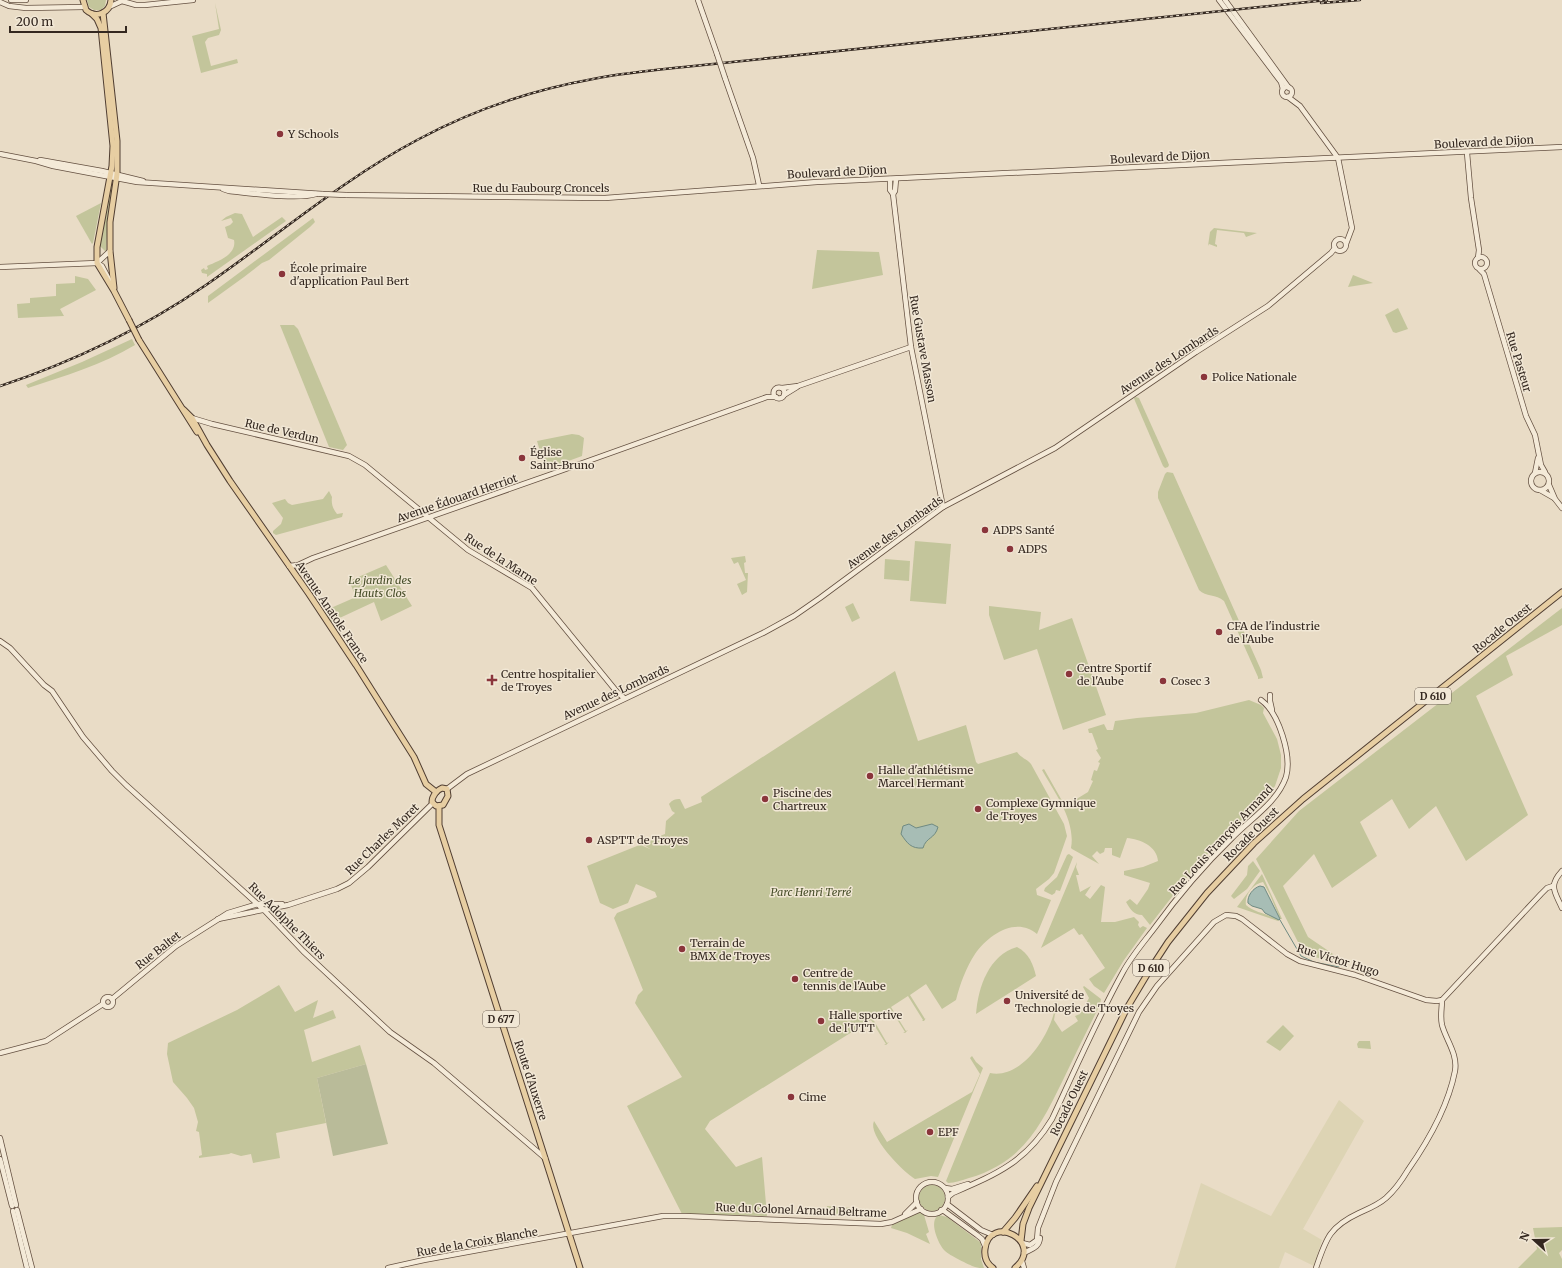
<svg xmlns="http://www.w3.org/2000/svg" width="1562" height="1268" viewBox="0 0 1562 1268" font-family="Merriweather,serif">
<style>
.farmland{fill:#ddd4b4}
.green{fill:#c3c59b}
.cemetery{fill:#b9bb99}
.water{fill:#a7bdb5;stroke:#6f8a82}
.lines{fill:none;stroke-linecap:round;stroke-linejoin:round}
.stream{stroke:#6f8a82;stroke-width:1}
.secondary-casing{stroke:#645041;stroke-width:6}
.primary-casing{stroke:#503e32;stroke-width:7}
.secondary{stroke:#f4ead8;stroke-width:4.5}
.primary{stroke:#e7cea2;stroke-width:5}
.rail-casing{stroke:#342820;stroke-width:2.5}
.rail{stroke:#f1e7d5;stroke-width:1;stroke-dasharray:3;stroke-linecap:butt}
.secondary-bridge-casing{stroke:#645041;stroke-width:6;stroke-linecap:butt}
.primary-bridge-casing{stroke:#503e32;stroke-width:7;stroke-linecap:butt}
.secondary-bridge{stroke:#f4ead8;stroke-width:4.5}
.primary-bridge{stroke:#e7cea2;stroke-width:5}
.poi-dot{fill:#8a353b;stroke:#f1e7d5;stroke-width:1.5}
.labels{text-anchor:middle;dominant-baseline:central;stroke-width:3;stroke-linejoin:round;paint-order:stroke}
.shield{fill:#f1e7d5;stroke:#6d6156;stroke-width:1}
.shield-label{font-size:10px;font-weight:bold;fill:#342820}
.poi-label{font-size:11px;fill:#342820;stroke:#f1e7d5;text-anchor:start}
.street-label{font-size:11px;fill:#342820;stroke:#f1e7d5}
.park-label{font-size:11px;font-style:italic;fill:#474e29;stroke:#f1e7d5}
</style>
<rect width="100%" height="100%" fill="#e9dcc6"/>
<!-- farmland -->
<path class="farmland" d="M1339 1100 1364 1121 1303 1229 1322 1240 1314 1266 1285 1252 1279 1268H1175L1201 1183 1271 1216Z"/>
<!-- green -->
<g class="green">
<path d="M87 0H106L105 6 101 10H94L89 7Z"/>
<path d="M215 3 221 30 219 35 208 38 205 42 211 66 237 59 238 63 201 73 192 36 219 29Z"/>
<path d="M111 185 113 186 108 213 106 252 100 246Z"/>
<path d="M101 203 93 243 92 244 76 216Z"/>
<path d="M235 213 242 214 253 237 282 217 286 221 207 277V274L202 273 201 270 204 268 205 270 208 269 207 266C218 261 237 255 234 240L228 238 225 227 230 225 233 222 231 218 221 221 226 217Z"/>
<path d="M313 218 315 222 310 227 269 260 262 263 244 277 208 303V296Z"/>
<path d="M1214 228 1257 233 1246 237 1244 233 1217 230 1215 244 1217 245V247L1209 244 1208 246 1210 232Z"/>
<path d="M817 250 879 252 883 275 812 289Z"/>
<path d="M1353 275 1373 283 1348 287Z"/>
<path d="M75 276 88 279 96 290 60 309 64 316 18 318 17 304 30 303V298L56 296V284L75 283Z"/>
<path d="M1398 308 1408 329 1396 333 1393 332 1385 315Z"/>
<path d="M280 325H294L298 329 347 445 343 450 329 447Z"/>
<path d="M132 339 135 345C102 365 64 376 28 388L26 385 82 362Z"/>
<path d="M1136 397 1139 398 1167 460 1169 465 1168 467 1165 468 1163 466 1135 401 1134 398Z"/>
<path d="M572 434 579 435 584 438 582 456 544 470 543 461 537 441Z"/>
<path d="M1167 472 1173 473 1261 670 1263 678 1258 679V677L1224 601C1216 594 1206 597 1199 590L1158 498V492L1165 474Z"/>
<path d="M329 491 332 497C331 504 333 509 337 514L343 513 342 517 276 535 273 533V531L281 524 283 518 272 503 285 499 288 503 292 505 323 499Z"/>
<path d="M915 541 951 544 946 604 910 601Z"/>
<path d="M745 556 746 562 744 563 745 573H748L747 592 742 595 737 584 746 580 738 562 734 564 731 558Z"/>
<path d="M885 559 910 561 909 581 884 579Z"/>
<path d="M386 565 412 606 381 621 374 602 331 622 324 611 356 597 349 581Z"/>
<path d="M853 603 860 618 852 622 845 607Z"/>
<path d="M989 606 1041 612 1039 630 1072 618 1106 715 1063 730 1037 649 1004 660 989 615Z"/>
<path d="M1562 608V625L1506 656 1513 675 1476 696 1528 815 1466 861 1436 806 1409 829 1392 799 1360 822 1377 856 1332 888 1314 854 1283 886 1308 937 1333 954 1334 961 1309 956 1302 950 1256 859 1299 811Z"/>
<path d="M895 671 918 741 966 725 976 762 978 764 1017 752C1021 758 1027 759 1031 764L1064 824 1067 836 1054 873 1049 879 1036 889 1037 895 1051 900 1037 934C1016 916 988 935 975 954 966 968 960 984 956 1000L942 1009 926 984 910 995 925 1019 926 1018 924 1021H922L923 1020 908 996 891 1007 906 1031 908 1030 905 1033H903L905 1032 890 1008 873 1019 887 1043 889 1042 886 1045H884L886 1044 871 1020 710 1121 705 1129 736 1167 762 1157 767 1216 682 1214 627 1106 682 1077 635 1003 638 995 643 990 614 918 617 913 657 897 655 892 636 884 628 903 613 909 600 903 587 866 642 844 643 846 650 849 644 845 643 843 665 834 666 821 675 813 672 811 669 804C672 800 675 799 680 799L685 809 702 802 701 797Z"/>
<path d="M1249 700 1261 705 1264 708 1263 713 1277 739 1281 755V768L1275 786 1264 800 1225 835 1192 871 1150 925 1142 915C1134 915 1130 909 1126 902L1130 899 1137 905 1148 889 1150 883 1124 875V871L1143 867 1158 861C1157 846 1140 839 1127 838L1120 858 1112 855V848H1105L1104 852 1100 854 1097 851 1092 856 1099 864 1072 849 1071 848C1076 821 1055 793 1042 770L1044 769 1065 806 1088 792 1093 781 1091 780 1094 770 1097 771 1100 763 1098 762 1101 758 1096 750 1098 749 1092 733H1089L1088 729 1104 724 1107 730H1113L1115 721 1137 718 1196 713Z"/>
<path d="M1069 854 1073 857 1060 891 1056 890 1055 893 1052 895 1044 891 1045 888 1057 877 1067 855Z"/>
<path d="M1253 861 1260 871 1247 889 1234 899 1231 896 1247 875 1248 866Z"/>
<path d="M1077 862 1076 867 1079 875H1076L1080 892 1091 886 1085 895 1090 899 1101 885 1105 887 1101 922H1115L1134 917 1139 922 1138 925 1140 928 1143 926 1147 928 1124 960 1104 993 1094 986 1089 979 1105 968 1082 934 1079 935 1074 928 1041 948Z"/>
<path d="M1262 874 1282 919H1280L1270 895 1263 882C1253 884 1244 895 1246 905 1255 913 1269 914 1279 920L1278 921 1237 907Z"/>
<path d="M1017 947C1029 953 1033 964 1036 976L976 1014C978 987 989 955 1017 947Z"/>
<path d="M279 985 295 1012 318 1000 313 1018 333 1010 336 1018 304 1030 312 1062 360 1045 366 1064 317 1078 326 1123 276 1133 280 1158 253 1163 251 1154 241 1156 231 1153 229 1154 199 1158V1156L202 1155 199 1132 196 1131 198 1122 194 1108 187 1098 173 1082 167 1054 168 1043 237 1010Z"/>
<path d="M1084 986 1101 999 1100 1005C1087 1030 1075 1055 1063 1080 1040 1127 1023 1162 969 1178 962 1180 955 1183 948 1183L946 1181 990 1073C1024 1080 1053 1030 1056 1003H1058L1061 1011 1055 1014 1054 1020 1062 1032 1078 1021 1075 1016 1080 1014 1089 998 1083 987Z"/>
<path d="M1283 1025 1294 1036 1280 1051 1266 1042Z"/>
<path d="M1359 1041H1370L1371 1049 1358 1048 1357 1044Z"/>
<path d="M972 1056 976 1062 983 1068 938 1177 931 1176 915 1179C903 1172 867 1135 874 1121L887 1142 972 1092 980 1074 970 1058Z"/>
<circle cx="932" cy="1198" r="13"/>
<path d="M827 1206 852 1208 851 1216 826 1215Z"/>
<path d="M919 1212 924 1215 929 1232 926 1234 930 1244 907 1233 891 1228 892 1225Z"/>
<path d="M939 1215 947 1217 980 1242 981 1244V1259L984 1268C981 1268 978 1268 975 1267 969 1265 949 1255 945 1251 938 1244 928 1220 939 1215Z"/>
<path d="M1562 1227V1250L1559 1253 1562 1259V1268H1518L1537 1249 1533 1228Z"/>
</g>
<!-- cemetery -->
<path class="cemetery" d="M366 1064 388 1144 333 1156 317 1078Z"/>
<!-- water -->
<g class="water">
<path d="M909 824 916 828 932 824 938 827C935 839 926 837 923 848 911 849 907 843 901 834L903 826Z"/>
<path d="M1260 886 1264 887 1280 919 1279 920 1265 913 1262 909 1252 906 1248 903C1247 896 1253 888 1260 886Z"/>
</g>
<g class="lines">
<!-- stream -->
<path class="stream" d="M1280 920 1301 956 1314 962 1339 967"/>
<!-- secondary casing -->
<g class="secondary-casing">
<g id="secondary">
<path d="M11 0H26"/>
<path d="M698 0 717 54"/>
<path d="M1219 0 1281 82 1283 89"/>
<path d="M1225 0 1289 88"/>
<path d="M0 2 9 6 26 8 84 7"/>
<path d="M109 7 122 1 136 5H145L193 0"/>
<path d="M725 78 753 158 759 185"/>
<circle cx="1287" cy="92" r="5"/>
<path d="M1288 97 1300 106 1338 158 1352 228 1346 244"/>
<path d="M1467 153 1471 198 1479 250 1478 258"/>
<path d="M0 154 36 161 53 166 137 182 323 194"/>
<path d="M40 160 102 171 143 181"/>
<path d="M890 179V190L893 194 911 347 943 507"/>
<path d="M223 189 229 191C249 193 298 200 316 194"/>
<path d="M893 194 895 191 896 179"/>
<path d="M346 195 605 198 817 182 1562 147"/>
<circle cx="1340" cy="245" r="6"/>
<circle cx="1481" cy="263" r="6"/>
<path d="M97 263 102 266 112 285"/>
<path d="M0 267 97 263 110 251"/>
<path d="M1480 270 1484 274 1526 416 1535 435 1541 465 1545 472"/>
<circle cx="779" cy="393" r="5.5"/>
<path d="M782 388 798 386 911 347"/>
<path d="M784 395 797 387"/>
<path d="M192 418 212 424 349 456 365 465 468 550 532 588 617 692 624 698"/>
<circle cx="1540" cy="481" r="9"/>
<path d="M1535 473 1538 458"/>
<path d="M1549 485 1555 499 1562 508"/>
<path d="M1540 490 1554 498"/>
<path d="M289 566 298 565 313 558 549 475 767 397H776"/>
<path d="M0 641 10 648 44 685 52 691 83 737 112 771 126 785 264 910 303 951 390 1032 434 1063 545 1158"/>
<path d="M1270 695V701L1272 710"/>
<path d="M447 789 467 774 763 633 794 616 820 598 943 507 1055 448 1196 352 1268 306 1331 253 1335 248"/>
<path d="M1562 871C1548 886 1555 892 1562 908"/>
<path d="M218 919 288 905 337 889 349 883 368 867 433 803"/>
<circle cx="108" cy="1002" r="5"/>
<path d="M112 999 176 946 228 913 258 904H282"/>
<path d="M0 1053 46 1041 103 1004"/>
<path d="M0 1138 16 1205"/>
<path d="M0 1159 12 1206"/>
<circle cx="932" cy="1198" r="16"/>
<path d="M945 1188 952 1189 968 1184"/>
<path d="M948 1197 953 1193C997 1174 1026 1162 1052 1119 1075 1070 1097 1019 1123 972 1131 957 1143 943 1153 930 1177 897 1203 866 1232 838 1250 819 1277 803 1286 777 1292 756 1279 713 1261 700"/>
<path d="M947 1204 981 1230 993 1235"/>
<path d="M17 1210 32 1268"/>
<path d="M941 1210 944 1211 977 1235 982 1239 985 1246"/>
<path d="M13 1211 27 1268"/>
<path d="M905 1214 917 1202"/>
<path d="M1022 1243 1030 1245 1037 1240 1038 1228 1056 1182 1139 1012 1157 986 1214 922 1226 915 1236 916 1242 919 1287 954 1300 961 1355 975 1426 1000 1437 1001 1442 1000 1541 894 1547 888 1553 886"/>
<path d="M1024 1253C1031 1249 1039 1248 1040 1238"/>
<path d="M1022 1261 1024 1268"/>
<path d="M388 1268 424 1260 663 1216H685L881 1224 892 1222 921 1209"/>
<path d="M1316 1268C1326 1239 1329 1227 1359 1213 1368 1209 1378 1205 1386 1198 1395 1190 1402 1180 1408 1170 1429 1140 1448 1107 1455 1071 1458 1054 1446 1040 1442 1025 1440 1016 1442 1008 1442 1000"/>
</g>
</g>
<!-- primary casing -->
<g class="primary-casing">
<g id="primary">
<path d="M83 0 86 10C96 19 110 13 111 0"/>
<path d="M103 13 117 141V174L110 222V251L114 288"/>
<path d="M92 14 97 19 101 28 113 146 112 166 97 247V263L114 291 129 320"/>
<path d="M139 340 197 432"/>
<path d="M184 410 192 418 207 445 230 481 309 594 356 665 414 757 426 784 436 792"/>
<path d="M442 788 447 789 448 796 443 805 436 806 432 802C432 796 437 790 442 788Z"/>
<path d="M439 806V825L580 1268"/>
<path d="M1003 1232 1015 1218 1037 1186"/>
<path d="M1021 1241 1023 1224 1029 1208 1127 1008 1151 968 1168 942 1207 893 1254 843 1303 799 1562 592"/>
<path d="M993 1268C987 1264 984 1257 985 1249 989 1213 1046 1241 1015 1268"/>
</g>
</g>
<!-- secondary -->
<use href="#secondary" class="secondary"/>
<!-- primary -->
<use href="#primary" class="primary"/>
<!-- rail casing -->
<g class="rail-casing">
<g id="rail">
<path d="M1321 3 1360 0"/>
<path d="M0 386C73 362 143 328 206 285 277 236 343 179 419 139 473 110 532 90 593 79 623 73 654 70 684 67L1327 0"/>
</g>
</g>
<!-- rail -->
<use href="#rail" class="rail"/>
<!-- secondary-bridge casing -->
<g class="secondary-bridge-casing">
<g id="secondary-bridge">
<path d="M717 54 725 78"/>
<path d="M323 194 346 195"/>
</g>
</g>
<!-- primary-bridge casing -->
<g class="primary-bridge-casing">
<path id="primary-bridge" d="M129 320 139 340"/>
</g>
<!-- secondary-bridge -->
<use href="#secondary-bridge" class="secondary-bridge"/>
<!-- primary-bridge -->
<use href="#primary-bridge" class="primary-bridge"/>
</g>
<!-- markers -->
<g class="poi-dot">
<circle cx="280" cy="134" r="4"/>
<circle cx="282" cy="274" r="4"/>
<circle cx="1204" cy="377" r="4"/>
<circle cx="522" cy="458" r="4"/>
<circle cx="985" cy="530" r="4"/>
<circle cx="1010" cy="549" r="4"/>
<circle cx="1219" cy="632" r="4"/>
<circle cx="1069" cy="674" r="4"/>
<path d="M490 674h4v4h4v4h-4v4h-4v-4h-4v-4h4z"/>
<circle cx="1163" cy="681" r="4"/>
<circle cx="870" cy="776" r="4"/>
<circle cx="765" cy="799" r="4"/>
<circle cx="978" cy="809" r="4"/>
<circle cx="589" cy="840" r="4"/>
<circle cx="682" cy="949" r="4"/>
<circle cx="795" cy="979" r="4"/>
<circle cx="1007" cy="1001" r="4"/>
<circle cx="821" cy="1021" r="4"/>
<circle cx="791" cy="1097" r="4"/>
<circle cx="930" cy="1132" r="4"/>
</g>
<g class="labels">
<!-- shield labels -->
<g class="shield">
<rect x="1415" y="688" width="36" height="16" rx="3"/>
<rect x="1133" y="960" width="36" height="16" rx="3"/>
<rect x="483" y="1011" width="36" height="16" rx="3"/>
</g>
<g class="shield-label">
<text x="1433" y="696">D 610</text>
<text x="1151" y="968">D 610</text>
<text x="501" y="1019">D 677</text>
</g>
<!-- poi labels -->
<g class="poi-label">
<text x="288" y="134">Y Schools</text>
<text x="290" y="268">École primaire<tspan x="290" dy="13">d'application Paul Bert</tspan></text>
<text x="1212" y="377">Police Nationale</text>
<text x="530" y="452">Église<tspan x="530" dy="13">Saint-Bruno</tspan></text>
<text x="993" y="530">ADPS Santé</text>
<text x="1018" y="549">ADPS</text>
<text x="1227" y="626">CFA de l'industrie<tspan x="1227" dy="13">de l'Aube</tspan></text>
<text x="1077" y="668">Centre Sportif<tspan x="1077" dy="13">de l'Aube</tspan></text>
<text x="501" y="674">Centre hospitalier<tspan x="501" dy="13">de Troyes</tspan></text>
<text x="1171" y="681">Cosec 3</text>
<text x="878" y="770">Halle d'athlétisme<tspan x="878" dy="13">Marcel Hermant</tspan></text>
<text x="773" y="793">Piscine des<tspan x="773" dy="13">Chartreux</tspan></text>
<text x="986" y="803">Complexe Gymnique<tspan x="986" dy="13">de Troyes</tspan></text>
<text x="597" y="840">ASPTT de Troyes</text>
<text x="690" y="943">Terrain de<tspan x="690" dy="13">BMX de Troyes</tspan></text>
<text x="803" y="973">Centre de<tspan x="803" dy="13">tennis de l'Aube</tspan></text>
<text x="1015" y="995">Université de<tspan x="1015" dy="13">Technologie de Troyes</tspan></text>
<text x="829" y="1015">Halle sportive<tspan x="829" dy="13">de l'UTT</tspan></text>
<text x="799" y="1097">Cime</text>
<text x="938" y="1132">EPF</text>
</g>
<!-- street labels -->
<g class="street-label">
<text transform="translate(1484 142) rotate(-3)">Boulevard de Dijon</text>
<text transform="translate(1160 157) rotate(-3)">Boulevard de Dijon</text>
<text transform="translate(837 172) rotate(-3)">Boulevard de Dijon</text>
<text x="541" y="188">Rue du Faubourg Croncels</text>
<text transform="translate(923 349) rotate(80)">Rue Gustave Masson</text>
<text transform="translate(1169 360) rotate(-33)">Avenue des Lombards</text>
<text transform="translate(1519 362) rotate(73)">Rue Pasteur</text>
<text transform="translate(282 431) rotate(13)">Rue de Verdun</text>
<text transform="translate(457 498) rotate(-19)">Avenue Édouard Herriot</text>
<text transform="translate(895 532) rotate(-36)">Avenue des Lombards</text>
<text transform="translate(501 559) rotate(33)">Rue de la Marne</text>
<text transform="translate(332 612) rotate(56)">Avenue Anatole France</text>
<text transform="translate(1502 628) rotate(-39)">Rocade Ouest</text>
<text transform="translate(616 692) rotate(-25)">Avenue des Lombards</text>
<text transform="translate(1251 834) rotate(-44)">Rocade Ouest</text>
<text transform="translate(382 839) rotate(-44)">Rue Charles Moret</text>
<text transform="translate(1221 840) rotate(-47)">Rue Louis François Armand</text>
<text transform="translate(287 921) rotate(45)">Rue Adolphe Thiers</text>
<text transform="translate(158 950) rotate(-38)">Rue Baltet</text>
<text transform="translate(1338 960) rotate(17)">Rue Victor Hugo</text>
<text transform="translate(531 1080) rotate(72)">Route d'Auxerre</text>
<text transform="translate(1069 1103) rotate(-64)">Rocade Ouest</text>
<text transform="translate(801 1210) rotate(2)">Rue du Colonel Arnaud Beltrame</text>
<text transform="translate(477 1242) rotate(-10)">Rue de la Croix Blanche</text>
</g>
<!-- park labels -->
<g class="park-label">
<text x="380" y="580">Le jardin des<tspan x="380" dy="13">Hauts Clos</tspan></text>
<text x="811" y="892">Parc Henri Terré</text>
</g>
</g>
<!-- north arrow -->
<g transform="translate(1534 1240) rotate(291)" stroke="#f1e7d5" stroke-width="3" paint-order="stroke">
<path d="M0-3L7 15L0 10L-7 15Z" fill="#342820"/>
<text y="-6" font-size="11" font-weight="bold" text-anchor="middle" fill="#342820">N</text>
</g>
<!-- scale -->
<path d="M10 26v6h116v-6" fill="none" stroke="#342820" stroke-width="2"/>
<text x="16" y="26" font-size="12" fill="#342820" stroke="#f1e7d5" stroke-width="3" paint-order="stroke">200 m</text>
</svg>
